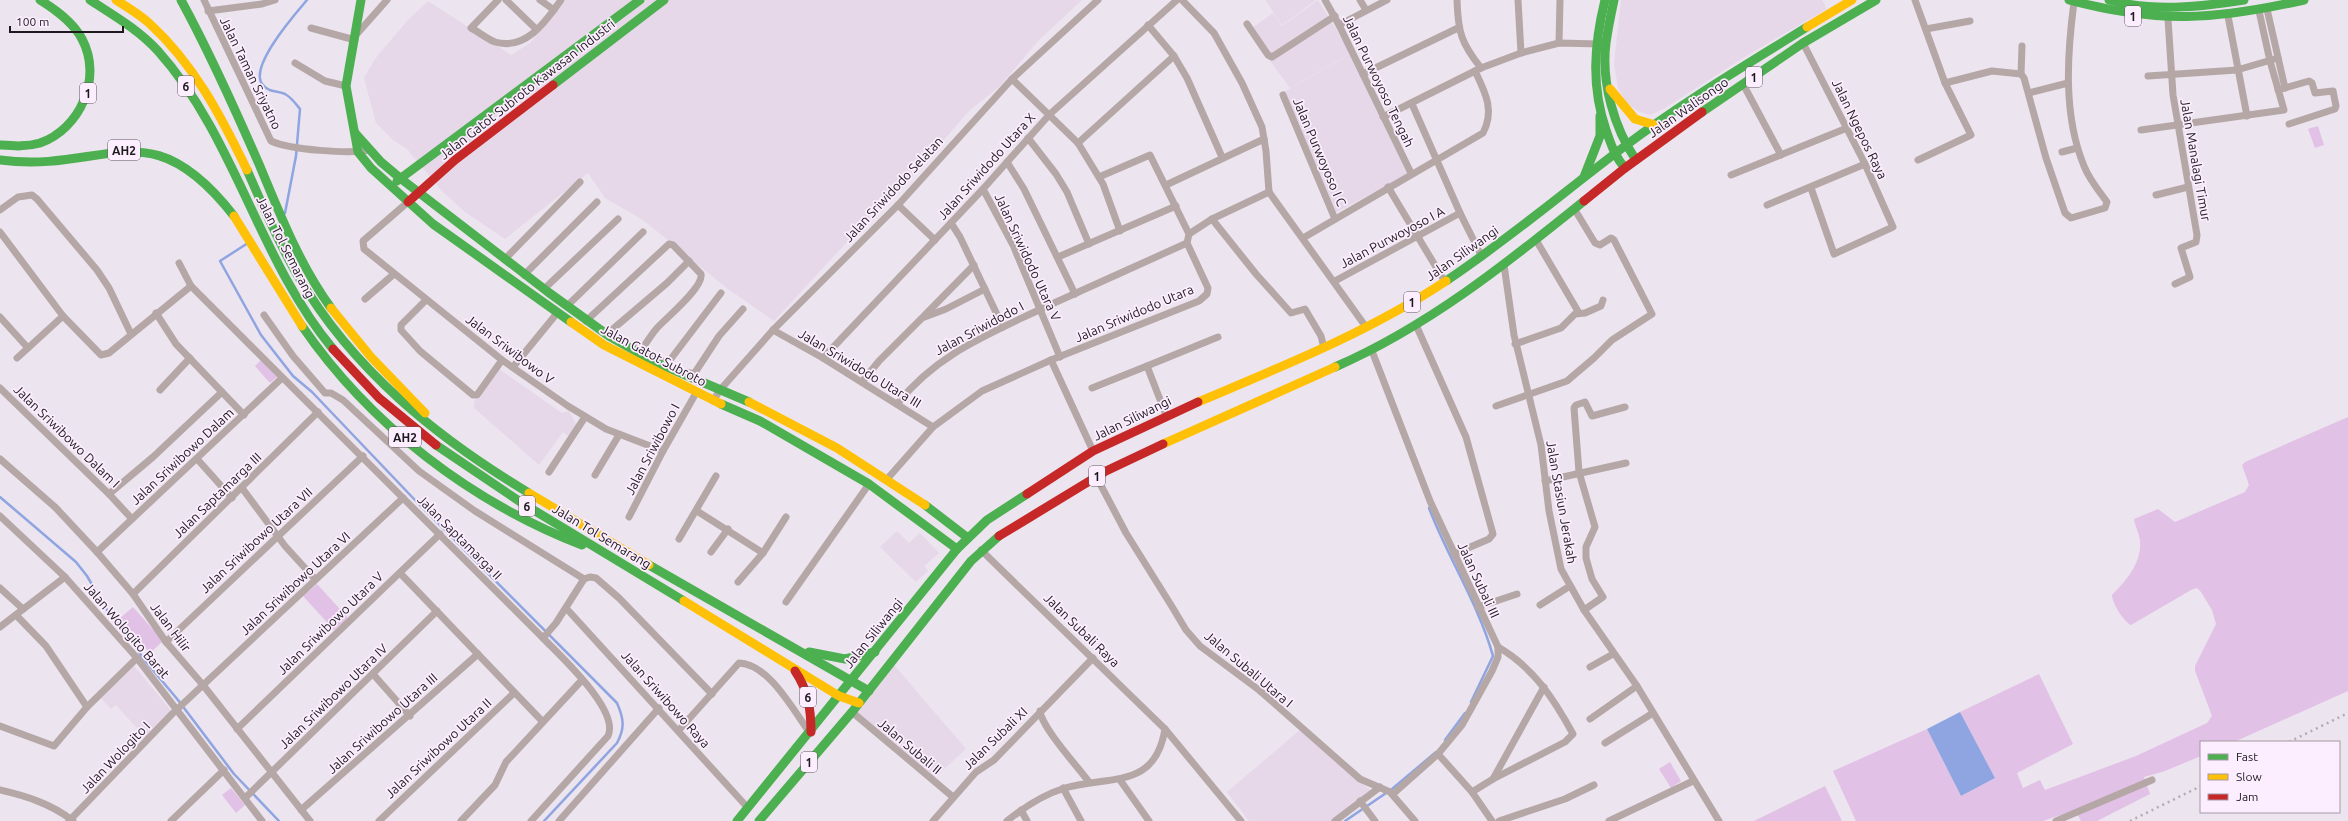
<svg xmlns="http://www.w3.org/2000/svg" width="2348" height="821" viewBox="0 0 2348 821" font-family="Ubuntu,sans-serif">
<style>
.built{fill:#e6d8e9}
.green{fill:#e2c1e7}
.water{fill:#8ea5e1}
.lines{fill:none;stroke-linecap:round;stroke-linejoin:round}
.stream{stroke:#8ea5e1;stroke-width:2.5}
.street{stroke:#b6a7a7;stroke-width:7}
.fast{stroke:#4caf50;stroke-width:9}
.slow{stroke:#ffc107;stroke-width:9}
.jam{stroke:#c62828;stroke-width:9}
.rail{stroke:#b5acb0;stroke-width:2.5;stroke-dasharray:2 4;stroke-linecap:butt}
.labels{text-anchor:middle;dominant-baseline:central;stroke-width:3.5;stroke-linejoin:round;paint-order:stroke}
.shield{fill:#fceefe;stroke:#605961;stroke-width:1}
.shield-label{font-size:12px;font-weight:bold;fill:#1d191e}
.street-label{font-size:13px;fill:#1d191e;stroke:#fceefe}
</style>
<rect width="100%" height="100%" fill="#ece4ee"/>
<!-- built -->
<g class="built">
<path d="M566 0H1082L1040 39 999 87 970 110 896 195 845 244 774 321 728 289 643 220 605 198 588 173 505 239 465 212 442 191 407 149 393 140 376 123 364 78 375 59 407 21 428 1 511 55 530 43Z"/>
<path d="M1265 0H1316L1282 25Z"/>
<path d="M1318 0 1351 53 1290 88 1248 31 1273 13 1282 26Z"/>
<path d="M1621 0H1822L1827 9 1751 53 1665 108 1650 115 1638 111 1626 102 1618 88 1614 64Z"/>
<path d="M1350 54 1408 174 1335 213 1282 93Z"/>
<path d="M499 369 562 413 569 411 578 428 568 436 563 432 539 465 474 408V402Z"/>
<path d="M897 531 909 543 920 533 939 553 924 566 928 571 916 582 880 547Z"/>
<path d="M894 665 966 749 933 779 856 711Z"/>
<path d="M134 666 173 713 146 738 116 705 111 709 101 698Z"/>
<path d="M1301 729 1370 790 1332 821H1249L1227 792Z"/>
</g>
<!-- green -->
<g class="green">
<path d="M2318 126 2324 145 2315 148 2308 129Z"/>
<path d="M261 360 277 377 270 383 255 366Z"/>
<path d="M2348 417V691L2234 742H2201V756L2165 771 2144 777 2150 794 2097 821H2081L2075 810 2043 821H1856L1833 771 1927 729 1961 796 1995 778 1960 712 2039 674 2073 744 2017 773 2023 788 2040 780 2045 790 2136 756 2207 723 2212 716 2195 671V666L2216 624 2212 610 2201 592 2197 588 2191 590 2131 625C2124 622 2112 603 2112 595 2127 580 2142 563 2140 540 2139 533 2135 526 2134 519L2158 509 2175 522 2245 492 2249 485 2242 465 2245 462Z"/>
<path d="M317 584 348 618 334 630 303 596Z"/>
<path d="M133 607 163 641 150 653 120 618Z"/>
<path d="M1670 762 1681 781 1671 788 1659 769Z"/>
<path d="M1825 786 1842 821H1754Z"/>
<path d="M231 788 245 805 236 813 222 795Z"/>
</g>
<!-- water -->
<path class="water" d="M1960 712 1995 778 1961 796 1927 729Z"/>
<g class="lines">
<!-- stream -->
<g class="stream">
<path d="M285 213 296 156 300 109C296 104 291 97 285 94 276 90 270 93 263 85 247 68 296 13 307 0"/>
<path d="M248 243 220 261 261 335 293 376 312 392 414 499 617 703C624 719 625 728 617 743L544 821"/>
<path d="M0 497 76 562 87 576 107 610 129 636 142 657 178 700 234 774 279 821"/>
<path d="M1429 508C1448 558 1479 605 1493 656L1471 702"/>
<path d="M1445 740 1465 713"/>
<path d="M1345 821 1392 789 1436 752"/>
</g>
<!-- street -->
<g class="street">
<path d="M204 0 271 141C291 150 349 154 370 150"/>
<path d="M498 0 471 28C479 32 487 39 495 42 526 51 546 21 561 0"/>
<path d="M506 0 534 27"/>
<path d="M540 0 554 10"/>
<path d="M1182 0 1214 33 1242 83 1262 127 1266 151 1269 192"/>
<path d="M1325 0 1339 25 1411 173"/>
<path d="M1360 0 1366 10"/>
<path d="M1457 0C1458 32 1461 43 1481 68"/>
<path d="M1518 0 1521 53"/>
<path d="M1915 0 1945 83 1971 135 1918 160"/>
<path d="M2267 9 2285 88"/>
<path d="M208 11 262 4 275 0"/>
<path d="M2228 16 2247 116"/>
<path d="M2168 19 2173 95 2197 235 2196 242 2181 248 2190 277 2175 284"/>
<path d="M1247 24 1268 55 1272 57 1335 16"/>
<path d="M1148 25 1174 56 1187 78 1222 157"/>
<path d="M1339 25 1387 0"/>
<path d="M311 28 355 40"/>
<path d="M1926 29 1970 21"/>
<path d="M356 35 387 0"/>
<path d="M1559 43 1560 0"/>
<path d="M1803 43 1865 164 1893 227 1834 254 1811 188"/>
<path d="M295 63 325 81 346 86"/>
<path d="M1363 74 1458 28"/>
<path d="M2021 74 2022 46"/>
<path d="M2148 76 2237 70 2278 58"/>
<path d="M1012 79 1078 143 1103 184 1120 231"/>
<path d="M1945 83 1992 71 2021 74 2024 78 2046 158 2065 213 2071 218 2105 208 2107 202C2098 190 2089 179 2084 166 2063 115 2067 55 2074 2"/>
<path d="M1743 84 1781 155"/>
<path d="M2278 90 2309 81 2312 83 2315 93 2333 91 2336 106 2335 109 2289 124"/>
<path d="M2029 93 2068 83"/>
<path d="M1283 95 1335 219"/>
<path d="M1412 104 1460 213 1482 257"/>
<path d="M1383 117 1481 68 1521 53 1559 43 1600 44"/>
<path d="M2141 130 2284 110 2270 61 2259 11"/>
<path d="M1028 138 1056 174 1067 192 1089 244"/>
<path d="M1078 143 1174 56"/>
<path d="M2062 152 2077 148"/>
<path d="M1007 162 1024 189 1075 294"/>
<path d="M1731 175 1847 128"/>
<path d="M1099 177 1150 155 1189 234"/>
<path d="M1166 185 1264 139"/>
<path d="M1388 187 1445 282"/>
<path d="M983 189 1013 245 1060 357"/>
<path d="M1269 192 1366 327"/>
<path d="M2156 195 2188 187"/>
<path d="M408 202 363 241 364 249 502 360 568 406 606 429 663 451"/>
<path d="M898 205 935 240"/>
<path d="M1767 205 1865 164"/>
<path d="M0 210 18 197 32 195 37 199 97 270 109 288 131 334"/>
<path d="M1212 219 1256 274 1291 313 1305 309 1321 336 1324 348"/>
<path d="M951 223 960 237 1003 327"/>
<path d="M0 232 63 316 101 355 109 353 191 286"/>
<path d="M1303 238 1483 133C1495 110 1485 92 1475 71"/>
<path d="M1536 240 1579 313"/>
<path d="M1058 257 1176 206"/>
<path d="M505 259 580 182"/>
<path d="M179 263 191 286 543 638C560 656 620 710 608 736L531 821"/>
<path d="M1504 265 1514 335 1541 445 1549 511 1561 569 1584 610 1637 686 1719 821"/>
<path d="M524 275 597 202"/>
<path d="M1335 281 1460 213"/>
<path d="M544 289 618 219"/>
<path d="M365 299 394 274"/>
<path d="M426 300 401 325V330L420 351 473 395H477L502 360"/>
<path d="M567 306 643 232"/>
<path d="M156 313 176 344 244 415"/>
<path d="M264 315 293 356 325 393H331L343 400 419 471 475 511 584 579"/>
<path d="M924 316 974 265"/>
<path d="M0 317 28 348 63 316"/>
<path d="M586 321 669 244 673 245 701 274C704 287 666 318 657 328 651 335 646 343 641 351L634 347"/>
<path d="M1416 325 1466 437 1493 534 1489 539 1454 554"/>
<path d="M773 330 823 358 933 427"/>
<path d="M607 334 667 283 689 261"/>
<path d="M1515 344 1561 328 1575 314 1585 313 1601 306 1603 300"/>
<path d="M1372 351 1430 501 1498 647V657L1492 671 1462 725 1438 754 1393 794"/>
<path d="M17 358 28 348"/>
<path d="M823 358 983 189 1050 114 1177 0"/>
<path d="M661 360 667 364 721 293"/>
<path d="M1051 360 1093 451"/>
<path d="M1147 366 1218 337"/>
<path d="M513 367 558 312"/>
<path d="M686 372 694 374 719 336 743 309"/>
<path d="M862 382 879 361 922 318 946 309 985 289"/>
<path d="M0 388 109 494 132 519"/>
<path d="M1092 388 1147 366 1166 415"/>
<path d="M160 390 190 358"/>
<path d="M713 401 720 390 773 330 898 205 1012 79 1098 0"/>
<path d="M897 404C937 354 987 335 1043 308 1091 286 1139 265 1187 243"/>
<path d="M1496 406 1567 381 1594 358 1612 340 1652 314 1614 240 1611 238 1600 245 1595 243 1575 210"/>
<path d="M0 459 56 508 97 552 133 594 166 642 203 685 310 821"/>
<path d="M198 460 232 498"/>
<path d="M549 472 585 417"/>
<path d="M595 475 619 435"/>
<path d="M1096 476 1126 533 1171 605 1186 630 1200 646 1259 690 1360 779 1390 792 1415 821"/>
<path d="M888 478 933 427 982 391 1051 360 1199 301 1207 294 1208 288 1187 243 1189 234 1212 219 1269 192"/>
<path d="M1545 481 1626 463"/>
<path d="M242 488 285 546 315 579"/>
<path d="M109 494 153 457 222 392"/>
<path d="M697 511 763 553"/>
<path d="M0 516 65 577 137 658 262 821"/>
<path d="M629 517 663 451 696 393"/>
<path d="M679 539 716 476"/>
<path d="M981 550 1165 729C1155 790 1110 775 1065 788 1045 794 1023 808 1007 821"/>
<path d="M97 552 282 378"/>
<path d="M711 552 728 529"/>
<path d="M400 573 542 721"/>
<path d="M584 579 590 577 596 578 619 598 712 694"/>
<path d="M738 582 763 553 786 517"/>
<path d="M0 588 23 609"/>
<path d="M133 594 318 412"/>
<path d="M786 602 869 484"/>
<path d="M1540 605 1570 586"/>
<path d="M1478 607 1517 594"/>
<path d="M566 608 748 808"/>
<path d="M1584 610 1603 597 1592 579 1586 558V547L1595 527 1579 472 1574 408 1576 405 1585 402 1592 416 1625 407"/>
<path d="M16 615 46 646 87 707"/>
<path d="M0 627 65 577"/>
<path d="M543 638 556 623 584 579"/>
<path d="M166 642 363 456"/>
<path d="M1590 667 1613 654"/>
<path d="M373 674 410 716"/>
<path d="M1040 711C1042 728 1078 767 1089 782"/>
<path d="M852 712 953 797"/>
<path d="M1590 719 1637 686"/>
<path d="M0 726 54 746 87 707 137 658"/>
<path d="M237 729 440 534"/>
<path d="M1165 729 1241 821"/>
<path d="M679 730 739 663C769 664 793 710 810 733"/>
<path d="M1605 743 1653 713"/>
<path d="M1438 754 1472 792 1492 821"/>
<path d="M1493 779 1565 742 1573 734C1554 699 1533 667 1498 647"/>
<path d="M1120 780 1149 821"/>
<path d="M1063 788 1081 821"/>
<path d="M0 790C26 796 52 804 73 821"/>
<path d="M1472 792 1493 779 1544 687"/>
<path d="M245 798 437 611"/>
<path d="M1360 801 1375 821"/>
<path d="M301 810 478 654"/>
<path d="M1021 810 1027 821"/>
<path d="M69 821 172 714 403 498"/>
<path d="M171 821 224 770"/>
<path d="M379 821 514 693"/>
<path d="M461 821 495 785 506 762 582 680"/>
<path d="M559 821 659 708"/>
<path d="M933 821 976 772 994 760 1093 658"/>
<path d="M1335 821 1380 787"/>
<path d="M1499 821 1565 799 1594 785"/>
<path d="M1609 821 1693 781"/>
<path d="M2056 821 2152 780"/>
</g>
<!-- fast -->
<g class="fast">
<path d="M90 0C113 15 139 30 158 51 236 138 258 259 333 349"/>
<path d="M181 0C210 53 235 109 259 164 280 214 299 264 331 308"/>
<path d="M361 0 346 86 358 152 371 168 433 224 571 322"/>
<path d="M1605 0C1594 45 1591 86 1606 130 1611 144 1615 157 1625 168"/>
<path d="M1614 0C1611 14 1608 28 1606 43 1601 82 1614 128 1636 160"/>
<path d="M2069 0C2158 24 2215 20 2304 0"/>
<path d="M2109 0C2152 12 2200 7 2244 0"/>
<path d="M553 85 664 0"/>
<path d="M1702 112 1803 43 1876 0"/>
<path d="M355 133 381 162 400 178 548 292 609 336 655 362 749 402"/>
<path d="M0 145C14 146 26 147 40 143 80 129 103 78 82 39 73 22 56 10 40 0"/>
<path d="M0 160C107 174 148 106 234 216"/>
<path d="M247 170C263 206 278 242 298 276 353 370 437 438 529 493"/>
<path d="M1584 177 1600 136V116"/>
<path d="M397 181 640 0"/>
<path d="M1446 281C1509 239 1565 191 1625 146 1683 102 1746 65 1807 27"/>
<path d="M302 326C370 425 471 502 582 545"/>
<path d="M1335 367C1427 327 1506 264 1584 201"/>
<path d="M721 404 760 421 869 484 957 549"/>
<path d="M436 445 522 503 684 601"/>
<path d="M925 505 968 538"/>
<path d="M649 565 869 691"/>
<path d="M809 652 845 659 875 652"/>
<path d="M737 821 957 549 987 520 1027 494"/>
<path d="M759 821 852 712 971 561 999 536"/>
</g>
<!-- slow -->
<g class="slow">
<path d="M116 0C127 7 139 14 149 23 194 64 221 116 247 170"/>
<path d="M1807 27 1852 0"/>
<path d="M1610 89 1635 119 1655 125"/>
<path d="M234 216 302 326"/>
<path d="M331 308 371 357 425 413"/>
<path d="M571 322 604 345 721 404"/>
<path d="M749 402 837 448 925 505"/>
<path d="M1198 402C1283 366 1369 332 1446 281"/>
<path d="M1163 444 1335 367"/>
<path d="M529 493 649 565"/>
<path d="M684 601 839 696 859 703"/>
</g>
<!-- jam -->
<g class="jam">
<path d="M1584 201 1625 168 1702 112"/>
<path d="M408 202 455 160 553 85"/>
<path d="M333 349 379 398 436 445"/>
<path d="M1027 494 1093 451 1198 402"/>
<path d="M999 536 1106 471 1163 444"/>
<path d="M795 671C808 690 811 709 811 732"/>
</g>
<!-- rail -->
<g class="rail">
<path d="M2289 742 2348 713"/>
<path d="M2130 821 2201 786"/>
</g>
</g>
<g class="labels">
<!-- shield labels -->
<g class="shield">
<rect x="2125" y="6" width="16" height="20" rx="3"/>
<rect x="1746" y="67" width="16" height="20" rx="3"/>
<rect x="178" y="76" width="16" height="20" rx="3"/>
<rect x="80" y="83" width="16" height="20" rx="3"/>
<rect x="108" y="140" width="32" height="20" rx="3"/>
<rect x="1404" y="292" width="16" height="20" rx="3"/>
<rect x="389" y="427" width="32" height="20" rx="3"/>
<rect x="1089" y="466" width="16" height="20" rx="3"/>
<rect x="519" y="496" width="16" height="20" rx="3"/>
<rect x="800" y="687" width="16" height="20" rx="3"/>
<rect x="801" y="752" width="16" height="20" rx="3"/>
</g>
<g class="shield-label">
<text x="2133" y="16">1</text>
<text x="1754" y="77">1</text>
<text x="186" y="86">6</text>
<text x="88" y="93">1</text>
<text x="124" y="150">AH2</text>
<text x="1412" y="302">1</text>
<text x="405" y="437">AH2</text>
<text x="1097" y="476">1</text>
<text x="527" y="506">6</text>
<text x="808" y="697">6</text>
<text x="809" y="762">1</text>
</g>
<!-- street labels -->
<g class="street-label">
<text transform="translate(251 73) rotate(64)">Jalan Taman Sriyatno</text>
<text transform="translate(1379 81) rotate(64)">Jalan Purwoyoso Tengah</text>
<text transform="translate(527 89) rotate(-38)">Jalan Gatot Subroto Kawasan Industri</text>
<text transform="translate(1688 107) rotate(-35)">Jalan Walisongo</text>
<text transform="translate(1860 129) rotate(64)">Jalan Ngepos Raya</text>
<text transform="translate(1320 152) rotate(67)">Jalan Purwoyoso I C</text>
<text transform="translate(2196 160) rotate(80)">Jalan Manalagi Timur</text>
<text transform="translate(986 166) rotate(-48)">Jalan Sriwidodo Utara X</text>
<text transform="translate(893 189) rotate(-47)">Jalan Sriwidodo Selatan</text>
<text transform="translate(1392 237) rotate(-28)">Jalan Purwoyoso I A</text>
<text transform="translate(286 247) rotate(63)">Jalan Tol Semarang</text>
<text transform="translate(1462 253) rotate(-35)">Jalan Siliwangi</text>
<text transform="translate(1028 257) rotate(65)">Jalan Sriwidodo Utara V</text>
<text transform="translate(1134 313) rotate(-23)">Jalan Sriwidodo Utara</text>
<text transform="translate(979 328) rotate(-28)">Jalan Sriwidodo I</text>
<text transform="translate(510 349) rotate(37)">Jalan Sriwibowo V</text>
<text transform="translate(654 355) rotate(28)">Jalan Gatot Subroto</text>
<text transform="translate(860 368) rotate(31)">Jalan Sriwidodo Utara III</text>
<text transform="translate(1132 418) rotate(-26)">Jalan Siliwangi</text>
<text transform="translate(67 436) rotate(44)">Jalan Sriwibowo Dalam I</text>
<text transform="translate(652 449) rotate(-62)">Jalan Sriwibowo I</text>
<text transform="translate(182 456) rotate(-43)">Jalan Sriwibowo Dalam</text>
<text transform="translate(217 495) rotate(-44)">Jalan Saptamarga III</text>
<text transform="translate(1562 502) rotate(80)">Jalan Stasiun Jerakah</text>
<text transform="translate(602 536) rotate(31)">Jalan Tol Semarang</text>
<text transform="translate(460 537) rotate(45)">Jalan Saptamarga II</text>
<text transform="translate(256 540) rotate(-43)">Jalan Sriwibowo Utara VII</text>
<text transform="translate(1479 580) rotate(65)">Jalan Subali III</text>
<text transform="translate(295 583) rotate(-43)">Jalan Sriwibowo Utara VI</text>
<text transform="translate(330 623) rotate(-44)">Jalan Sriwibowo Utara V</text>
<text transform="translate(171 627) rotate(53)">Jalan Hilir</text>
<text transform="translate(127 630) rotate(49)">Jalan Wologito Barat</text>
<text transform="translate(1082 630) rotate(44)">Jalan Subali Raya</text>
<text transform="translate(873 633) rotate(-51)">Jalan Siliwangi</text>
<text transform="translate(1249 669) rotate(40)">Jalan Subali Utara I</text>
<text transform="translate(333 696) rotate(-44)">Jalan Sriwibowo Utara IV</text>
<text transform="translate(666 699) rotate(48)">Jalan Sriwibowo Raya</text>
<text transform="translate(382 723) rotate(-42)">Jalan Sriwibowo Utara III</text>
<text transform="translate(995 738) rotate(-44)">Jalan Subali XI</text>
<text transform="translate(910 746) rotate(40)">Jalan Subali II</text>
<text transform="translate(438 748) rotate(-43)">Jalan Sriwibowo Utara II</text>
<text transform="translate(115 757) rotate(-46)">Jalan Wologito I</text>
</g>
</g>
<!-- legend -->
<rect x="2200" y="741" width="140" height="72" fill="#fceefe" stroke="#a399a4"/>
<rect x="2208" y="754" width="20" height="6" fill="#4caf50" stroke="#a399a4"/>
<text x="2236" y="761" font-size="12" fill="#1d191e">Fast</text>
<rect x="2208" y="774" width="20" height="6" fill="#ffc107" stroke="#a399a4"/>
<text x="2236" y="781" font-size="12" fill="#1d191e">Slow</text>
<rect x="2208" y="794" width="20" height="6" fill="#c62828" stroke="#a399a4"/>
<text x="2236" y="801" font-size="12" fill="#1d191e">Jam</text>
<!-- scale -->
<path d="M10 26v6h113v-6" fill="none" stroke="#1d191e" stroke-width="2"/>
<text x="16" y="26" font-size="12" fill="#1d191e" stroke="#fceefe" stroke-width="3" paint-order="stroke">100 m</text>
</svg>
